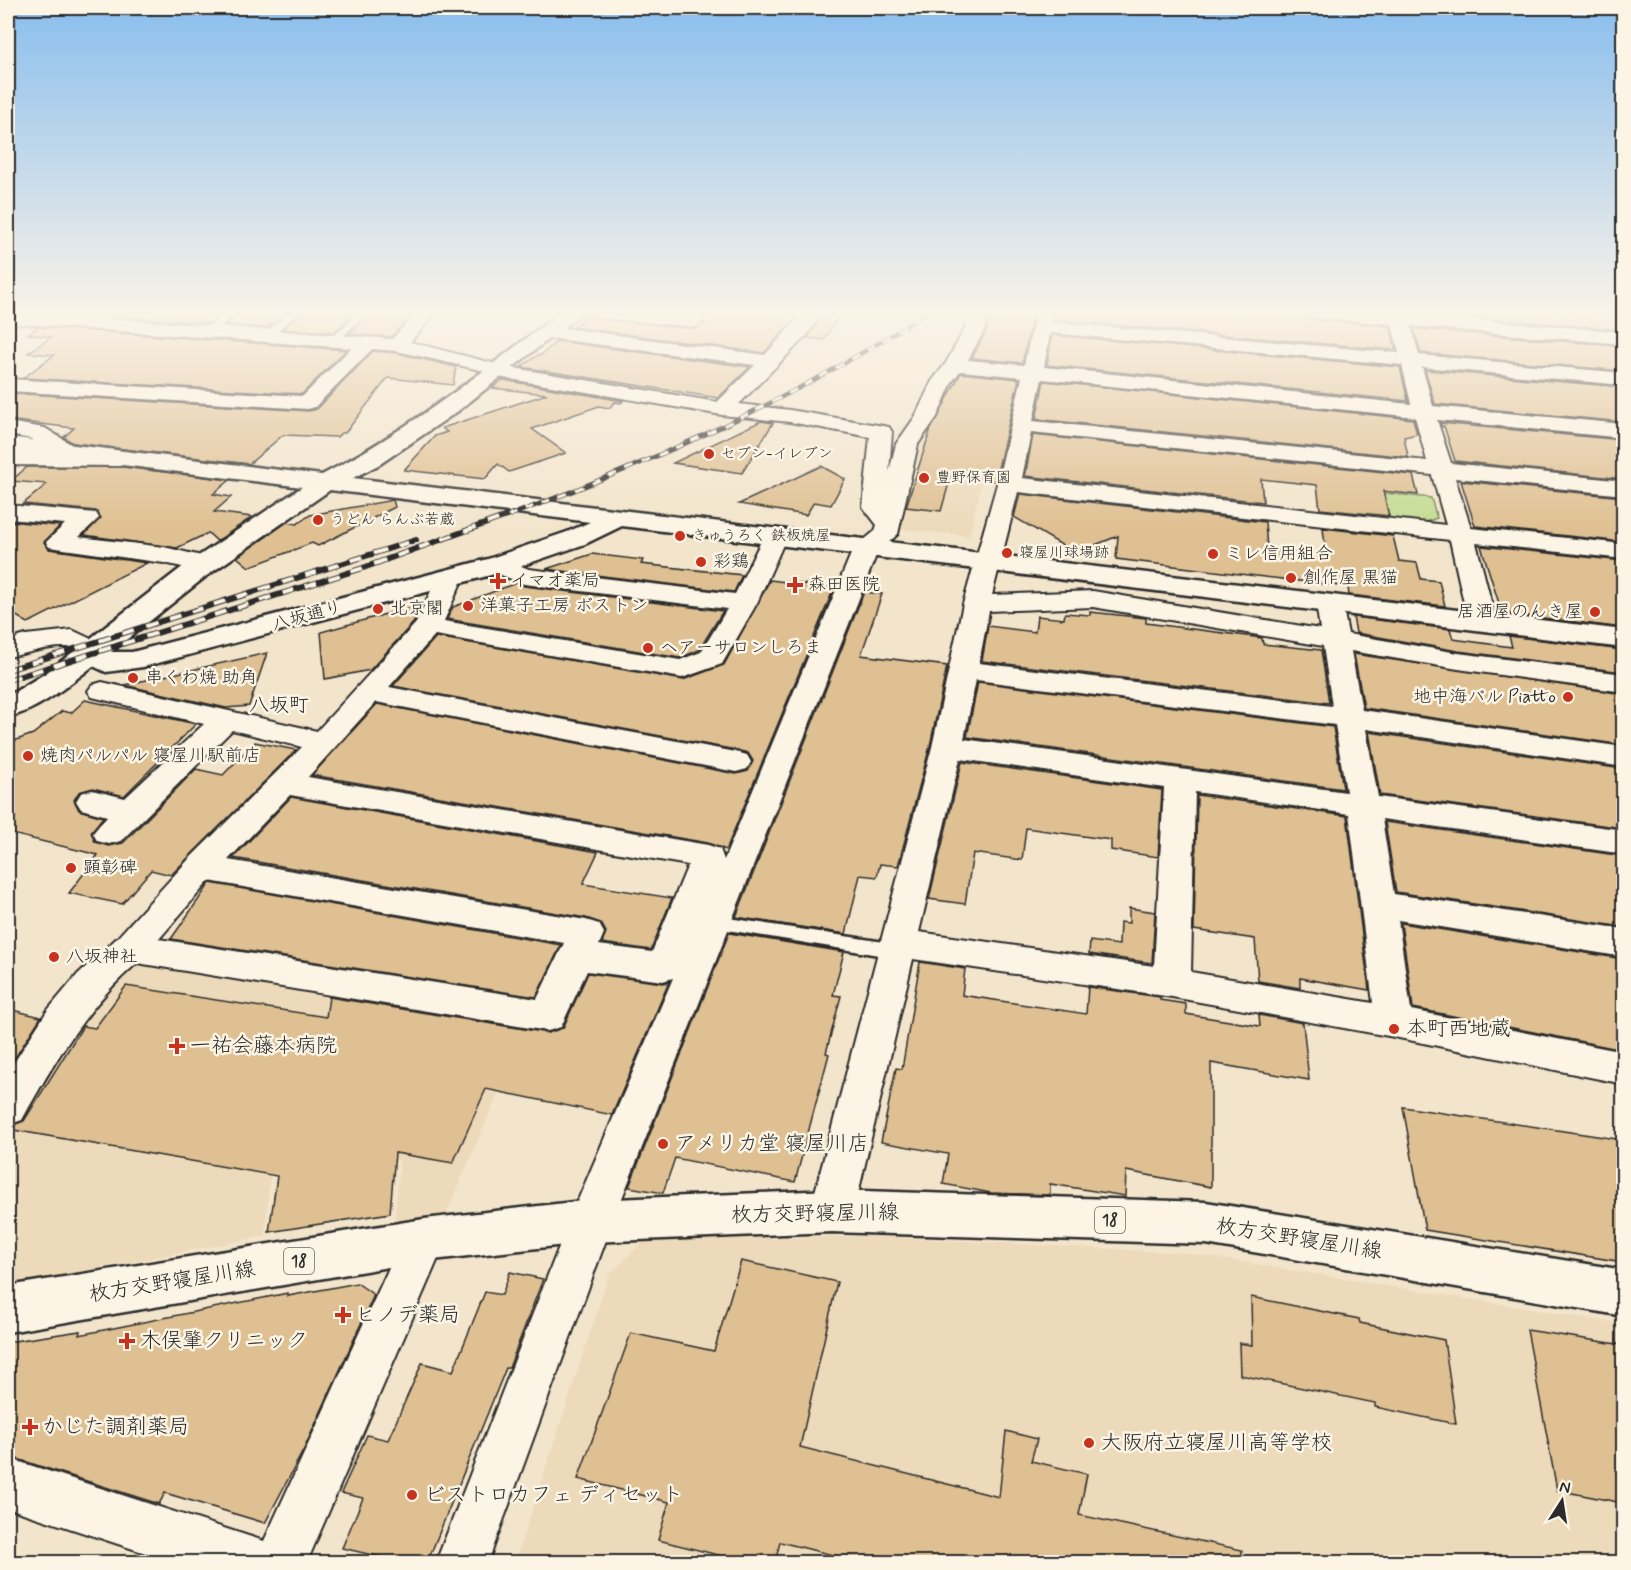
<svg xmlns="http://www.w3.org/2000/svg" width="1631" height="1570" viewBox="0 0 1631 1570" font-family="Mynerve,'Klee One',sans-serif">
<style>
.built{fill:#eddabb}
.green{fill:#c3dc93;stroke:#77845f;stroke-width:1.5}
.building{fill:#dfc092;stroke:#2b2b2b;stroke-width:1.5}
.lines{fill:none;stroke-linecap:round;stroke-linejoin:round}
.lane-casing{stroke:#2b2b2b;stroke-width:5}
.street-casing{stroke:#2b2b2b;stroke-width:4}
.secondary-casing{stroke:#2b2b2b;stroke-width:5}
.primary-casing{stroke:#2b2b2b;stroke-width:5}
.lane{fill:#fcf5e5;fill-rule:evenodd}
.street{fill:#fcf5e5;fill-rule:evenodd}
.secondary{fill:#fcf5e5;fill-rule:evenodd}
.primary{fill:#fcf5e5;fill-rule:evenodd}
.rail-far1-casing{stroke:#2b2b2b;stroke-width:4.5}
.rail-casing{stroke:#2b2b2b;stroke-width:6}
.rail-far1{stroke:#fcf5e5;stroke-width:3;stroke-dasharray:9;stroke-linecap:butt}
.rail{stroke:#fcf5e5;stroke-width:4;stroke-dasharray:12;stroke-linecap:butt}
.poi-dot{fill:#c8321e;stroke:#fcf5e5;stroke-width:2}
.labels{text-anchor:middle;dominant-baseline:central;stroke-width:5;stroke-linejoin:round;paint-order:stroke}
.far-poi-label{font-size:15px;fill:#2b2b2b;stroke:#fcf5e5;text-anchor:start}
.shield{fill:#fcf5e5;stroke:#6a6863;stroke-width:1.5}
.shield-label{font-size:16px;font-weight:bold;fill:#2b2b2b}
.poi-label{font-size:18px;fill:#2b2b2b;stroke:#fcf5e5;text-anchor:start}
.street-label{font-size:18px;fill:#2b2b2b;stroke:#fcf5e5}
.neighbourhood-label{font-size:20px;fill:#2b2b2b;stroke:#fcf5e5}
.near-poi-label{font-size:21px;fill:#2b2b2b;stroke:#fcf5e5;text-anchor:start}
.near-street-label{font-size:21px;fill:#2b2b2b;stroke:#fcf5e5}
</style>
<rect width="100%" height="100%" fill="#f3e5cc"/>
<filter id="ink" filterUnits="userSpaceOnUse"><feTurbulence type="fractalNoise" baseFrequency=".0167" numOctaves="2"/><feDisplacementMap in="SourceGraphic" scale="12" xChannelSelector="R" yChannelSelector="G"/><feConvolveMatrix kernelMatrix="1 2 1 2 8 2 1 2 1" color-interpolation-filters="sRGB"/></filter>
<g filter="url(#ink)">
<!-- built -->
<g class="built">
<path d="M919 442 990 449 969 536 891 528Z"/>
<path d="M134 962 509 1019 522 1039 446 1214 394 1225 400 1161 272 1150 265 1236 8 1286V1137L59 1035Z"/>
<path d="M870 1236 1187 1253 1623 1324V1562H515L609 1275 645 1240Z"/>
</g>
<!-- green -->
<path class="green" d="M1375 492 1431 498 1437 518 1423 523 1380 518Z"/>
<!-- building -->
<g class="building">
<path d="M64 311H190L223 313 209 323 61 313Z"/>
<path d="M275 311H289L267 328 226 325 241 313 275 316Z"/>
<path d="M303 311H357L334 332 283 329Z"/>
<path d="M371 311H416L391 337 349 334Z"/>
<path d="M681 311H802L764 353 574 327 587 315 594 319 695 329 706 322 698 314Z"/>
<path d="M826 311H842L824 340 807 338Z"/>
<path d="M988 311H1034L1022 363 972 358 987 329Z"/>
<path d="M1056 311H1297L1308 319 1390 326 1396 350 1055 320Z"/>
<path d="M1397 311H1515L1623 317V330Z"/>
<path d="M38 327 346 350 302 394 23 378 54 355 28 353 51 337 28 334Z"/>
<path d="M1414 329 1623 346V371L1421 353Z"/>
<path d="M1052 335 1400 367 1408 401 1047 365Z"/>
<path d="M557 341 750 367 718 398 521 367 538 355H541Z"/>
<path d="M373 351 397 353 456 367 453 385 388 378 345 433H341L337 437 283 435 249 464 73 443 64 437 74 428 8 420V393L309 411 317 409Z"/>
<path d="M1425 370 1623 387V422L1435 404Z"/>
<path d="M961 373 1019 379 995 481 951 476 941 511 906 507 930 431Z"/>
<path d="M503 380 623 401 621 403 615 402 609 408 599 406 532 429 566 453 509 472 498 464 485 479 404 470 435 436 447 432 442 428 547 394 492 388Z"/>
<path d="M1044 381 1413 419 1417 434 1404 437 1408 457 1036 419Z"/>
<path d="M761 421 773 423 742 473 673 463Z"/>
<path d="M1440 423 1623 440V479L1455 461 1444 426 1442 427Z"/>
<path d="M1033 435 1413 475 1418 495 1383 491 1389 516 1320 509 1317 485 1261 479 1263 502 1025 476Z"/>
<path d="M821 466 845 479 831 505 814 502 806 515 739 504Z"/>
<path d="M27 467H123L230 480 213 494 231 497 214 512 252 517 217 541 208 533 177 548 84 535 101 518 96 511 23 504 47 484 11 481Z"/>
<path d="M1461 481 1623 497V542L1475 526Z"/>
<path d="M1020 494 1265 522 1267 549 1326 555 1323 528 1393 536 1399 561 1417 563 1421 579 1439 581 1445 606 1349 595 1348 587 1116 559 1118 536 1075 553 1014 517Z"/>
<path d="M393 500 395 507 318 546 312 543 249 567 237 557 287 522 297 524 310 515Z"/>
<path d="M8 521 60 526 44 542 49 549 147 563 28 623 8 611Z"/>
<path d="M1481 546 1623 561V628L1502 613Z"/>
<path d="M592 554 643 560 641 564 742 575 734 592 546 569Z"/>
<path d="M770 580 834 588 726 850 708 843 312 775 377 704 736 774 748 771 753 761 748 753 736 750 393 686 436 637 683 680 724 665Z"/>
<path d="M516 583 524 586 723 611 699 650 680 658 447 619 453 607Z"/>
<path d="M864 592 882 594 861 655 947 666 930 746 898 866 880 864 877 877 860 875 846 934 736 917Z"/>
<path d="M422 604 414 622 370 670 325 679 321 632Z"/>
<path d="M1090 612 1146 618V623L1262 638 1263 644 1321 650 1329 703 982 661 988 626 1035 632 1037 616 1064 619 1065 613 1090 615Z"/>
<path d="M1353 617 1450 629 1453 639 1512 647 1509 636 1623 650V672L1458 651 1356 633Z"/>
<path d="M267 653 249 706 226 708 124 685Z"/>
<path d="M1354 654 1623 694V745L1364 708Z"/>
<path d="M978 682 1333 727 1343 789 967 737Z"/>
<path d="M85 700 196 724 124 796 93 788 79 792 74 800 79 810 103 817 91 832 95 842 108 846 123 843 196 769 223 775 255 742 296 750 171 875 151 870 122 904 69 893 98 855 8 833V743L33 734 62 711 71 713Z"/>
<path d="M1369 732 1623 769V828L1380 795Z"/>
<path d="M962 762 1162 790 1158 857 1111 850V840L1026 828 1022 860 973 853 965 904 929 899Z"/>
<path d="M1197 795 1347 816 1369 990 1300 978V988L1258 981 1255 939 1194 930Z"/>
<path d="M291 797 598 852 583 884 672 898 651 950 602 943 606 932 601 923 586 918 233 858Z"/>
<path d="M1385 822 1623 856V927L1396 892Z"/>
<path d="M210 883 561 945 536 997 171 939Z"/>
<path d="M1129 908 1155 912 1152 963 1089 954 1090 941 1119 945 1120 922 1129 923Z"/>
<path d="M1401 923 1623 959V1050L1413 1008Z"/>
<path d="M729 933 844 952 833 995 841 996 826 1053 829 1054 795 1182 675 1158 663 1193 629 1187Z"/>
<path d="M920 962 965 969 962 995 1086 1014 1088 987 1160 997V1000L1186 1004V1014L1260 1026 1259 1015 1303 1023 1309 1080 1211 1063V1187L1126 1171 1125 1196 1050 1184V1195L991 1193 943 1184 948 1154 881 1142 896 1068 902 1069Z"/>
<path d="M588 973 663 983 669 982 612 1115 486 1089 453 1163 395 1153 390 1213 269 1232 277 1176 8 1129V1127L24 1121 83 1026 95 1028 126 986 326 1017 329 997 548 1033 563 1028Z"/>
<path d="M8 1009 41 1017 8 1069Z"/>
<path d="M1403 1107 1623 1140V1262L1425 1230Z"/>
<path d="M741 1261 837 1282 800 1447 999 1497 1006 1431 1037 1439 1031 1461 1087 1474 1079 1515 1242 1550 1241 1563H865L780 1542 775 1563H750L658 1540 669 1502 578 1479 631 1333 714 1351Z"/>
<path d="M510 1272 543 1279 509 1368H506L427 1563H407L342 1548 363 1498 341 1493 367 1435 388 1440 422 1363 453 1371 485 1292 502 1295Z"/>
<path d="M357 1283 374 1295 304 1449 265 1523 165 1493 159 1504 8 1456V1342L80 1331 79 1335 288 1293V1296Z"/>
<path d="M1251 1297 1359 1319 1360 1323 1444 1340 1456 1424 1375 1407V1403L1240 1375 1239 1343 1252 1345Z"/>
<path d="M1527 1330 1623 1345V1503L1557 1490Z"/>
</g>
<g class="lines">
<!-- lane casing -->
<g class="lane-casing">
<g id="lane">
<path d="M230 311H240L211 333H205V329Z"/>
<path d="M292 311H301L269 338H263V334Z"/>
<path d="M360 311H369L336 343H330V339Z"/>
<path d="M715 916 897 944 903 946 906 951 903 956 897 958 715 928 709 926 707 922 709 918Z"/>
</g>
</g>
<!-- street casing -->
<g class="street-casing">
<g id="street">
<path d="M8 311 392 339 419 311H438L410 342 508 367 717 402 755 365 549 338 539 332 549 326 765 355 805 311H824L806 336 739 404 790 410 889 427 892 432 889 472 896 444 915 417 932 381 946 363 965 328 968 311H986L985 328 968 360 1024 365 1036 311H1054L1052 322 1399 353 1392 324 1308 317 1299 311H1371L1624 332V344L1411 326 1419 355 1624 373V385L1422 367 1433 406 1624 424V438L1437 420 1451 463 1624 481V495L1455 478 1471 528 1624 544V559L1476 543 1496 621 1492 627 1482 629 1472 627 1468 621 1450 540 1018 492 992 595 1093 591 1320 629 1316 603 1320 597 1329 595 1338 597 1342 603 1348 634 1458 653 1624 674V692L1458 669 1351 651 1362 710 1624 747V767L1366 729 1378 797 1624 830V854L1382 819 1394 894 1624 929V957L1398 920 1411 1010 1624 1052V1084L1394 1037 1172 997 913 959 854 1211 847 1225 832 1231 817 1225 810 1211 932 747 963 604 997 484 1022 377 960 371 952 382 937 417 918 444 898 534 877 553 613 1221 488 1562H436L569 1221 673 978 663 981 587 971 561 1027 548 1031 137 963C86 1007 54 1062 22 1120L8 1125V1072L47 1011 78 974 117 938 189 859 302 747 232 730 121 841 109 844 97 841 93 833 107 816 81 809 76 801 81 793 92 790 125 798 204 724 92 697 88 691 92 685 102 682 317 731 416 623 437 578 441 573 450 570 459 573 463 578 444 621 680 660 701 652 727 609 524 584 488 570 484 565 488 560 497 557 529 569 735 594 765 533 774 531 783 533 786 538 757 603 722 664 682 678 435 635 389 687 736 752 747 755 751 762 747 769 736 772 376 702 308 777 708 845 720 849 724 860 853 549 875 531 877 525 863 507 870 437 790 422 722 415 498 377 489 372 397 351 372 349 315 407 308 409 8 391V379L303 396 351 348 8 323ZM1050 333 1402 365 1411 404 1044 367ZM1042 379 1415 417 1427 461 1033 421ZM1031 433 1432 475 1446 525 1022 478ZM1093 607 1323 646 1332 706 979 663 989 611ZM976 680 1335 725 1346 792 964 739ZM960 759 1164 788 1154 966 919 932ZM1195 792 1349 814 1373 1003 1191 972ZM290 795 688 865 652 952 599 945 604 933 599 924 586 920 228 860ZM209 881 564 943 537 999 159 939Z"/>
<path d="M585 311C605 311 695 307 704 321L695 327 594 317Z"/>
<path d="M8 422 45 428 74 446 76 453 127 454 130 459 127 464 119 466 8 465V451L54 453 31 439 8 435Z"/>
<path d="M8 505 96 513 99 518 79 537 164 547 214 559 218 564 214 569 205 572 164 563 49 547 46 542 65 524 8 519Z"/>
<path d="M72 630 104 645 108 651 104 657C83 662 80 647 64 647 44 647 26 654 8 657V640L26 635Z"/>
<path d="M424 1220 440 1226 446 1240 307 1562H173L8 1508V1458L264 1541 408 1226Z"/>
</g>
</g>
<!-- secondary casing -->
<g class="secondary-casing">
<path id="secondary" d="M562 311H584L458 411 380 464 353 478 1624 630V648L622 526 585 544 506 571 143 667 106 672 93 666C68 685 38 711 8 717V696L46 673 185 565 302 487 8 451V437L322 475C409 430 485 370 562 311ZM330 490 590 522 567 532 488 559 132 652H111L205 577Z"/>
</g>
<!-- primary casing -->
<g class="primary-casing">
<path id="primary" d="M832 1190 1206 1202 1624 1270V1316L1206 1244 832 1232 591 1242 424 1261 8 1332V1286L424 1219 591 1200Z"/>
</g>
<!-- lane -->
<use href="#lane" class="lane"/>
<!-- street -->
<use href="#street" class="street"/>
<!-- secondary -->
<use href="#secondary" class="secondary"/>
<!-- primary -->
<use href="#primary" class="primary"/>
<!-- rail-far1 casing -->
<g class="rail-far1-casing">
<path id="rail-far1" d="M508 516C654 461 800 397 929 311"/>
</g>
<!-- rail casing -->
<g class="rail-casing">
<g id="rail">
<path d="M8 670 416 540"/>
<path d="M8 680 363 568 512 514"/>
</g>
</g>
<!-- rail-far1 -->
<use href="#rail-far1" class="rail-far1"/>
<!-- rail -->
<use href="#rail" class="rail"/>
</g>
</g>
<!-- sky -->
<linearGradient id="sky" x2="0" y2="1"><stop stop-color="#89beee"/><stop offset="0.59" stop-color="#faf3e8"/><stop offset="1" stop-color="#faf3e8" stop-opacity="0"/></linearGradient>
<rect width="1631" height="531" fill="url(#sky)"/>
<!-- markers -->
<g class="poi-dot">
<circle cx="709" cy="454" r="6"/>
<circle cx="924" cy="478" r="6"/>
<circle cx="318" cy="520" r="6"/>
<circle cx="680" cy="536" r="6"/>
<circle cx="1007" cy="553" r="6"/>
<circle cx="1213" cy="554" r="6"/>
<circle cx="701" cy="562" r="6"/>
<circle cx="1291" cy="578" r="6"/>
<path d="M495 572h6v6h6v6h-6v6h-6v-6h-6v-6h6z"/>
<path d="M792 576h6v6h6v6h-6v6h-6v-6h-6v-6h6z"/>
<circle cx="468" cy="606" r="6"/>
<circle cx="378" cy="609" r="6"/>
<circle cx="1595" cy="612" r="6"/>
<circle cx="648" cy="648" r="6"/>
<circle cx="133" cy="678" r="6"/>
<circle cx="1568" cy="697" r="6"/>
<circle cx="28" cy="756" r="6"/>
<circle cx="71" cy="868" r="6"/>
<circle cx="54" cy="957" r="6"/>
<circle cx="1394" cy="1029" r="6"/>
<path d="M174 1037h6v6h6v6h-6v6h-6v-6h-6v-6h6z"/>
<circle cx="663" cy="1144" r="6"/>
<path d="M340 1306h6v6h6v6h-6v6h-6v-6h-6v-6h6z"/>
<path d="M124 1332h6v6h6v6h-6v6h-6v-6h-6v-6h6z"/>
<path d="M27 1418h6v6h6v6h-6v6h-6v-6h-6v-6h6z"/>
<circle cx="1089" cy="1443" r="6"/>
<circle cx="412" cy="1495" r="6"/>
</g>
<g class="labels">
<!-- far-poi labels -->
<g class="far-poi-label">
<text x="721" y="454">セブン-イレブン</text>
<text x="936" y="478">豊野保育園</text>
<text x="330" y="520">うどん らんぷ若蔵</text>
<text x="692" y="536">きゅうろく 鉄板焼屋</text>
<text x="1019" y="553">寝屋川球場跡</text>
</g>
<!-- shield labels -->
<g class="shield">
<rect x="1095" y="1207" width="30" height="26" rx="4.5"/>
<rect x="284" y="1248" width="30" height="26" rx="4.5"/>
</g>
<g class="shield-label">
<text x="1110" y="1220">18</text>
<text x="299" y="1261">18</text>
</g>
<!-- poi labels -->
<g class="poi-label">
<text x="1225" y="554">ミレ信用組合</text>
<text x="713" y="562">彩鶏</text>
<text x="1303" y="578">創作屋 黒猫</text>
<text x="510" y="581">イマオ薬局</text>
<text x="808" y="585">森田医院</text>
<text x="480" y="606">洋菓子工房 ボストン</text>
<text x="390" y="609">北京閣</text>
<text x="1583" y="612" text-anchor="end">居酒屋のんき屋</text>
<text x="660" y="648">ヘアーサロンしろま</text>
<text x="145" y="678">串くわ焼 助角</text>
<text x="1556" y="697" text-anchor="end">地中海バル Piatto</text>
<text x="40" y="756">焼肉パルパル 寝屋川駅前店</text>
<text x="83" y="868">顕彰碑</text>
<text x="66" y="957">八坂神社</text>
</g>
<!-- street labels -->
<g class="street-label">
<text transform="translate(307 616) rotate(-15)">八坂通り</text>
</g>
<!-- neighbourhood labels -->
<g class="neighbourhood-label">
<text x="279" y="705">八坂町</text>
</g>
<!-- near-poi labels -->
<g class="near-poi-label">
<text x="1406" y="1029">本町西地蔵</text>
<text x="190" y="1046">一祐会藤本病院</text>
<text x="675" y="1144">アメリカ堂 寝屋川店</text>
<text x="355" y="1315">ヒノデ薬局</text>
<text x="140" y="1341">木俣肇クリニック</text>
<text x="42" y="1427">かじた調剤薬局</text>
<text x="1101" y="1443">大阪府立寝屋川高等学校</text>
<text x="424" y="1495">ビストロカフェ ディセット</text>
</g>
<!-- near-street labels -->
<g class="near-street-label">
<text transform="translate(815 1214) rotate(-1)">枚方交野寝屋川線</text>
<text transform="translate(1299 1239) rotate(9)">枚方交野寝屋川線</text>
<text transform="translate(172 1282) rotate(-9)">枚方交野寝屋川線</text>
</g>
</g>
<!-- margin -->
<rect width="1631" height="1570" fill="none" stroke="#fcf5e5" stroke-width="30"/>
<rect x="15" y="15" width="1601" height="1540" fill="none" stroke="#2b2b2b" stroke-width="2" filter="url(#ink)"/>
<!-- north arrow -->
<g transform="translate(1562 1501) rotate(12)" stroke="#fcf5e5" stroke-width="4.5" paint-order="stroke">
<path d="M0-4.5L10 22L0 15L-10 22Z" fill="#2b2b2b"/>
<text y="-9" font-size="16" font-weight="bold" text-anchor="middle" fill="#2b2b2b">N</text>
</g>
</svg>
